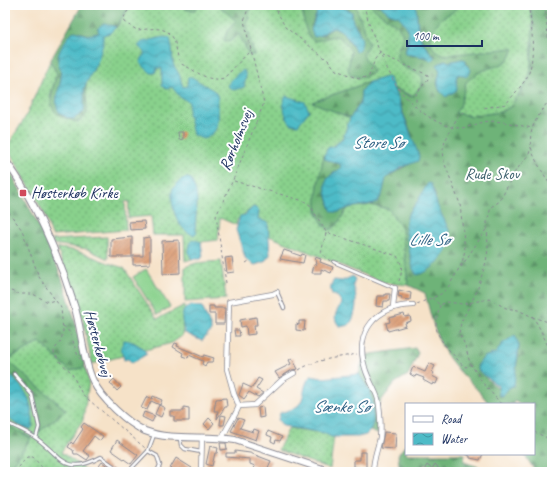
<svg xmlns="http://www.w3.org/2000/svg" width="557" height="477" viewBox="0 0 557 477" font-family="Caveat,sans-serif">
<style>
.grass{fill:url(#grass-dots);stroke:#528075;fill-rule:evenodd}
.forest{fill:url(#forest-firs);stroke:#44716b;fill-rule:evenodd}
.pitch{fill:#89d18c;stroke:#528075}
.water{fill:url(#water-waves);stroke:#347592}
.building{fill:url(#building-hatch)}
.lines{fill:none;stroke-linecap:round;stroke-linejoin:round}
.service-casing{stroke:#888893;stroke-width:4.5}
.minor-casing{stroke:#888893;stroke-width:6}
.tertiary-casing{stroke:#888893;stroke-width:8}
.path{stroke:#888893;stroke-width:1;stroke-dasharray:3 3;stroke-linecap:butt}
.service{stroke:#fff;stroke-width:2.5}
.minor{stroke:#fff;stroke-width:4.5}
.tertiary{stroke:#fff;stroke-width:6}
.poi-dot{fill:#d1495b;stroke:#fff;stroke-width:1.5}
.labels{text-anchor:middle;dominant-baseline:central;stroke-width:4;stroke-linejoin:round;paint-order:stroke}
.street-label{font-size:16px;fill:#1b2f5e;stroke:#fff}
.park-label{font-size:16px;fill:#3c606c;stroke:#fff}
.poi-label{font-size:16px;fill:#1b2f5e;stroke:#fff;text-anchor:start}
.water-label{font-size:17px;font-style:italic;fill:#2d6083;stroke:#fff}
</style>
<defs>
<pattern id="grass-dots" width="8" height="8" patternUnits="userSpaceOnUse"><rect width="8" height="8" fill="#89d18c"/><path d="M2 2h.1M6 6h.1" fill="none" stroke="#6faa76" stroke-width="1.8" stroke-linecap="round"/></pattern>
<pattern id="forest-firs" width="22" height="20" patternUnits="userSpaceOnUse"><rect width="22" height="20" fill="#6eb378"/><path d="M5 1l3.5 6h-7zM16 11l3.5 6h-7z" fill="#5a9266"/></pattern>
<pattern id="water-waves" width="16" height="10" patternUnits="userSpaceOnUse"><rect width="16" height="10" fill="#4ebbc7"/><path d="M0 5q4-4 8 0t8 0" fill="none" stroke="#4098a5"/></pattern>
<pattern id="building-hatch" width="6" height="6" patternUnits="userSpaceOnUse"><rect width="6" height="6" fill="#d79368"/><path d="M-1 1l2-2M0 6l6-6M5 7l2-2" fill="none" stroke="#ae7859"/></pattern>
</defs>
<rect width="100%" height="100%" fill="#fff"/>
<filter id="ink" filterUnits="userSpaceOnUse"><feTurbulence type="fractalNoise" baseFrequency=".025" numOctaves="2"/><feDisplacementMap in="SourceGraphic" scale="8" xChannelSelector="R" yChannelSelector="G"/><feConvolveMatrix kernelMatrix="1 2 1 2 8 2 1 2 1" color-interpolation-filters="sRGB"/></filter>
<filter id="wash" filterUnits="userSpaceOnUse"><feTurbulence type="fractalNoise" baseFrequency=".012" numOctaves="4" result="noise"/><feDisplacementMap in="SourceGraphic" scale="16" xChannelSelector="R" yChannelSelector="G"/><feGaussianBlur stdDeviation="0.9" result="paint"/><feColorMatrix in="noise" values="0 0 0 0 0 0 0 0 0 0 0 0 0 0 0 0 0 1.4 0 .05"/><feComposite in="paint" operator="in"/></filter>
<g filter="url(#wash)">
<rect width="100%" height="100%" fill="#f6e2c8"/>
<!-- grass -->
<g class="grass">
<path d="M130 5H530L533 23 531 69 528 81 510 107 501 112 471 116 455 113 393 88 391 82 375 80 313 102 350 118C345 132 343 143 328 148L318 185 317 213 325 227 336 226 348 208 371 205 389 209 402 229 408 285 385 283 269 236 268 223 258 219 259 211 256 208 253 207 237 220 236 225 220 218 218 240 201 242 198 241 190 257 192 259 185 261 184 235H153L151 216 128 218 129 201 125 202 126 230 52 236 45 215 7 147 26 116 50 61 57 73 50 97 84 103 59 54 117 27ZM187 178 191 179 196 214 195 229 188 232 179 224V219L182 179Z"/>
<path d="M107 237 108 259 87 249 53 244 52 240Z"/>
<path d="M57 248C82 249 101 262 124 268L157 319 185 305 182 336 172 343 92 364 83 321Z"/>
<path d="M221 261 226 299 185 302V267L196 263Z"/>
<path d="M40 342 70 371 85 367 89 382 83 420 61 452 89 472H8L31 438 5 424V369L34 394 40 425 66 410 6 360Z"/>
<path d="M289 428 324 433 334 437 330 469 278 450Z"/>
</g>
<!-- forest -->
<g class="forest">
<path d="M82 5H130L116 27 115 25C105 30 93 38 82 33 75 39 64 45 60 53 56 60 61 67 61 74 62 94 48 98 66 117L84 103V88L86 83 87 114 78 122C44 114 49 102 57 73L50 61Z"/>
<path d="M179 5 192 6 200 5 195 10H188Z"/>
<path d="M218 5H251L247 25 254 55H249L239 34 229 42 224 40 227 31 236 21Z"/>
<path d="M302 5H309L317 13 313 21 321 36 333 28 342 30 356 52 359 34 358 28 353 24 352 12 338 5H357L356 7 369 43 363 55 373 72 363 78 350 75 348 69 351 51C334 28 337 38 314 41 303 33 304 18 302 5Z"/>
<path d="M370 5H379C387 11 389 12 398 16 412 22 408 41 404 52L430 59 434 56C416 35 419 31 416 5H457C455 14 446 14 441 19 429 32 425 51 446 55L513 48C512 66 495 65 482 71 476 74 471 78 466 82L460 107 455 113 471 116 501 112 510 107 528 81 531 69 533 23 530 5H552V472H536L524 454H534V404H519L517 401H514L513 404H489C478 388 463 377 452 362 436 343 431 316 425 293L408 285 402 229 389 209 371 205C384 201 382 189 386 178L411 163 410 130 393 88 412 97 422 84 423 77C415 70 394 68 397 52 399 46 402 41 403 34 398 22 380 16 370 5ZM462 59 466 64 463 75 458 74 456 78 457 82 440 92 437 83 444 60 449 62ZM434 190C434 212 451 222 449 246 439 260 432 270 415 274L405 228 408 214 420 198ZM502 344 519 345C519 361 513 381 503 395 496 383 480 377 477 366L484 357 497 353Z"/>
<path d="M369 82 361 91 360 104 350 118 312 102Z"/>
<path d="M324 155 325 159 340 164 341 167 338 171 332 174 327 197 331 210 339 212 348 208 336 226 330 230C307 216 320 177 324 155Z"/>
<path d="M5 170 10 171C33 214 58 259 71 307 77 327 81 347 85 367L70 371 40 342 7 360 66 410 39 432 40 425 34 394 5 369Z"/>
<path d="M415 348 418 353 408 375 395 383 381 401 377 411 378 434 370 431 373 423 369 390 359 374 364 355Z"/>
<path d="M5 424 31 438 8 472H5Z"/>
<path d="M406 444V454H465L464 462 485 469 479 472H438L425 464 420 472H400L398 455Z"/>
</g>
<!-- pitch -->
<path class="pitch" d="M146 269 170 307 157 315 133 277Z"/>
<!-- water -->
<g class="water">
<path d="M309 5H338L352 12C352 16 352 21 354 24 360 33 367 44 356 52 351 43 346 32 336 28 326 28 324 36 314 37L311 30 317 13Z"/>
<path d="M379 5H416L418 31 422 42 435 58 431 61 426 57 405 54 408 40V29L402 20 398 16 389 13Z"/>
<path d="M104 23 116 27 110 33 103 35V44L98 60 84 88V112L73 119C47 113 59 95 61 78 62 71 58 66 58 60 57 52 67 38 72 32L75 31 87 35 99 33 98 30 100 26Z"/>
<path d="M164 37 170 38 172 48 173 64 179 74 183 87 187 86 188 77H192C199 82 206 86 213 90 219 94 218 102 218 108 219 122 219 133 203 139L193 135 188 113 189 102 180 97 172 87 166 89 162 85V68H157L155 73H151L140 63 145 52 138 46 142 42Z"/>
<path d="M462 59 466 60V64L471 70 469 75 465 77 463 75 458 74 456 78 457 90 446 97C436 89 437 83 440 71L437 65 445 60 449 62Z"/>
<path d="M244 70 246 76 244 87 234 90 228 86C230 80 238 72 244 70Z"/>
<path d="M386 77H388L391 82 419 156 418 161 402 167 386 178 382 195 376 203 348 208 339 212H333L331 210C329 201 322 186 328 178 332 173 338 172 341 167L340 164 325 159 324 155 328 148 334 146 343 138 350 118 360 104 361 91 369 82Z"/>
<path d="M286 96 305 102 309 111 298 125 291 124C285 118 281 103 286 96Z"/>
<path d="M187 178 191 179 196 192 197 203 195 228 197 233 194 235C177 231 169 203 173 188L182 179Z"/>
<path d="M428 183 431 184 438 207 449 230V246C443 258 430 273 417 275L413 269 405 228 408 214 416 204Z"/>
<path d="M253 207 256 208 259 211 258 219 268 223 270 255 264 262 255 265 246 260 236 230 240 216 245 215Z"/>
<path d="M192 239 201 242 203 256 201 259H192C187 253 189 247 192 239Z"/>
<path d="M353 276 355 280 353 285C358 296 357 316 349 325L340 327C332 318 335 313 342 303L338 297 332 294C330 288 330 285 334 280L342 281Z"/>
<path d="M191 305 202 307 211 327V331L202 341 185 333C182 322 178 311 191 305Z"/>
<path d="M515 335 519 345 514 385 508 389 503 395 499 396 498 386 479 371 477 366 484 357 496 353 502 344Z"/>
<path d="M124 340C134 341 142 346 147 354L132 363 128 359 124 360 121 347Z"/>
<path d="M5 371C20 385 30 392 32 414 33 420 34 425 31 429 20 428 12 422 5 414Z"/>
<path d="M359 374 369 390 373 403V423L370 431 366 435 358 437H331L324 433 283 426 278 420 280 413C285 411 292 410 296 407 307 401 301 384 311 376L322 378Z"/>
</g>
<g id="blocks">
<!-- building -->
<g class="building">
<path d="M178 132H183V139L179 140Z"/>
<path d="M144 221 145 229 130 230 129 222Z"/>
<path d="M132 237V257H111V239Z"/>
<path d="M150 237V264L133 265V256H143V238Z"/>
<path d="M179 240 180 273 163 274 162 241Z"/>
<path d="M284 250 301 256 302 254 305 255 303 263 280 259Z"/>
<path d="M232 257 234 272 227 273 225 258Z"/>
<path d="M315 257 321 259 320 262 333 267 331 273 321 269V273H312L314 265 317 264Z"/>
<path d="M399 290 411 293 410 300 401 299 402 297 398 296Z"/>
<path d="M385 294H390L389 301H384L383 307 376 306 377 296H385Z"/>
<path d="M209 306H214V308H225L224 324H215V314H209Z"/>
<path d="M404 314 405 317 410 316 411 321 405 323 406 326 388 331 386 323 390 322 389 318Z"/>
<path d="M256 317 257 325H254L255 334 247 335 246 326 241 327 240 320Z"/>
<path d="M299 321H305L304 331 296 330V324L299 325Z"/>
<path d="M234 330H239L240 336H235Z"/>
<path d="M175 343 178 344 177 346 203 357 204 355 214 358 212 362H207L205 366 202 364 203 361 189 355 188 358 182 356 183 353 173 347Z"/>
<path d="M292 358 298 369 292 370 279 378 275 372 291 364 289 360Z"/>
<path d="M429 363 435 366 432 372 434 373 432 376 438 379 436 384 433 383 432 385 423 380 424 378 416 375 415 377 410 374 413 367 425 372Z"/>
<path d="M258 378 262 380 256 389 263 393 258 397 249 392 244 399 239 395 243 384 252 388Z"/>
<path d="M114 379 121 387 117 391 110 383Z"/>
<path d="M147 396 152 399 153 396 162 400 160 405 151 401 147 410 141 408Z"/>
<path d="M226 398 227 407H225L217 419 218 411H214L216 399Z"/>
<path d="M159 405 165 408 161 417 155 414Z"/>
<path d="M184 407 189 408V421H174V416H170V411H184Z"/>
<path d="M263 407 264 417 259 418 258 408Z"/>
<path d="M144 412 155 416 152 422 142 417Z"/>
<path d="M221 415 226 416 224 425H220Z"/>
<path d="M209 418 214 423 209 429 204 424Z"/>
<path d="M238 418 244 420 240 428 253 432 254 429 259 431 256 440 231 431Z"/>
<path d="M84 423 103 436 100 441 94 436 83 451 90 456 87 460 78 454H74L73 450 68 447 71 442 73 444 83 429 81 427Z"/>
<path d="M268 431 282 437 280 441 276 440 275 443 271 441 272 437 267 435Z"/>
<path d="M384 432 396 433 395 449 381 448Z"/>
<path d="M117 440 138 455 131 464 111 450Z"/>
<path d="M220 443H226L227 449 221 450Z"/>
<path d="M210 446 218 448 217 453H215L212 466 206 464Z"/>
<path d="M235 451 250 453 271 461 266 472H253L255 466 250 464V459L226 457V453H235Z"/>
<path d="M360 452H366V468L354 467V460H360Z"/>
<path d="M466 454H483L480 460 470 458V456Z"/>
<path d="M176 458 192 468 189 472H168Z"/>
<path d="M102 462 116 472H95Z"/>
<path d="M435 464 438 467 436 472H423L427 465 432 469Z"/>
</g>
</g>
</g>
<g filter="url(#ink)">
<use href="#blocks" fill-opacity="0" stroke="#888893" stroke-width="1"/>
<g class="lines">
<!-- service casing -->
<g class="service-casing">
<g id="service">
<path d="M334 262 395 288"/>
<path d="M277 292 284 308"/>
<path d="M14 374 32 395 39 427 36 438"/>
<path d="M5 422C15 427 26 431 36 438 62 456 64 477 101 457L122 472"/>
<path d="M180 438 181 445 185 449 201 452"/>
<path d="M148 451 157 456 160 465 157 472"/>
<path d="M128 472 148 451 154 435"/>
</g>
</g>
<!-- minor casing -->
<g class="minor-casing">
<g id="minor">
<path d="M393 307 395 288"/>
<path d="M239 406 234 394 227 369 229 302 273 294 277 292"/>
<path d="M223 437C227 426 235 417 239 406L255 405 282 380 294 373"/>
<path d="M201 472 202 437"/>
<path d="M373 472C373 461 376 453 379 442 382 433 380 409 378 399 375 389 368 379 365 368 354 331 376 306 413 305"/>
<path d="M551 472 552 471"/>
</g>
</g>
<!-- tertiary casing -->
<g class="tertiary-casing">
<path id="tertiary" d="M5 160C34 198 60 259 74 305 82 329 82 358 93 381 101 398 127 423 145 431 173 442 205 434 235 440L332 472"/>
</g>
<!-- path -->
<g class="path">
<path d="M131 5 123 19 124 22 137 30C151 29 170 24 175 43 177 50 177 57 181 64 196 70 207 83 224 78L251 50"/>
<path d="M274 5 285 27 329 61 336 70 359 79 369 76 375 59 380 53"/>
<path d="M364 5C368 25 389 80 403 94 416 109 439 128 460 128 467 128 476 124 483 122 498 119 517 125 532 128"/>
<path d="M545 5 550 56 549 88 552 104"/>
<path d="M382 55 428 75V79L416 94V105"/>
<path d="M551 100C544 105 541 112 536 120 521 148 540 164 552 189"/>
<path d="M234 181 304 201 310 205 326 232 397 256C404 267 402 272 398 284"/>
<path d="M5 207 22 230 39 277 61 308 63 331 61 341 54 350V353L61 363 71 372 82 394 145 448"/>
<path d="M326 233 321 253 330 261"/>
<path d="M246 263 249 261"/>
<path d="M461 267 487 228"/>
<path d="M226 283 216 216 233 180 264 103 244 21 249 5"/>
<path d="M5 293 11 291 19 294H33L48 302 55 300"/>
<path d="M432 298 440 305 447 302 462 304 489 299 506 308 518 310 535 318 552 323"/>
<path d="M417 304 441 294 449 286 462 263 465 250 460 204 444 162 443 149 445 141 458 116 466 111 506 104C513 95 522 86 527 77 536 61 532 22 528 5"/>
<path d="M440 305C439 312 436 318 436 324 436 340 454 354 463 366L466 367 471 365"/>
<path d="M532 316C541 328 545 341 552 354"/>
<path d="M63 326C74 332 73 349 80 359"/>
<path d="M299 370C316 359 337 358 357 354"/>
<path d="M501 404 483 383 470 363 465 345 459 333 461 322 477 291 486 262 488 249 487 222 491 207 500 201 514 173 529 154 531 147"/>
<path d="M534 432 552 440"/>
<path d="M15 472 27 457H33L46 472"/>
</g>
<!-- service -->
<use href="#service" class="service"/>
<!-- minor -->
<use href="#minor" class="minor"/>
<!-- tertiary -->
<use href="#tertiary" class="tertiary"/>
</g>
</g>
<!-- markers -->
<rect class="poi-dot" x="19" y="189" width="8" height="8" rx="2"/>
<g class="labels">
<!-- street labels -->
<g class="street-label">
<text transform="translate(236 140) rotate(-68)">Rørholmsvej</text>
<text transform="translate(98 343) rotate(75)">Høsterkøbvej</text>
</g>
<!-- park labels -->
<g class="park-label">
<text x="492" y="174">Rude Skov</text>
</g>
<!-- poi labels -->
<g class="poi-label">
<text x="31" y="193">Høsterkøb Kirke</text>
</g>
<!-- water labels -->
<g class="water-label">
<text x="378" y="142">Store Sø</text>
<text x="429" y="239">Lille Sø</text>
<text x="341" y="406">Sænke Sø</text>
</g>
</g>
<!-- margin -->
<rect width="557" height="477" fill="none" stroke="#fff" stroke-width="20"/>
<!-- legend -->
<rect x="405" y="403" width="130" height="52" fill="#ffffff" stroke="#a4acbf"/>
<rect x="413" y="416" width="20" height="6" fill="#ffffff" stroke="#a4acbf"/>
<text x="441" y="423" font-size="12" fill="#1b2f5e">Road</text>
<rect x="413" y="433" width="20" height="12" fill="url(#water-waves)" stroke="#a4acbf"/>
<text x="441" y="443" font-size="12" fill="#1b2f5e">Water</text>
<!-- scale -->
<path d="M407 40v6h75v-6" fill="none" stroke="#1b2f5e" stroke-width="2"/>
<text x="413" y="40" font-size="12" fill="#1b2f5e" stroke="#ffffff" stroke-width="3" paint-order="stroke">100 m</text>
</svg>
